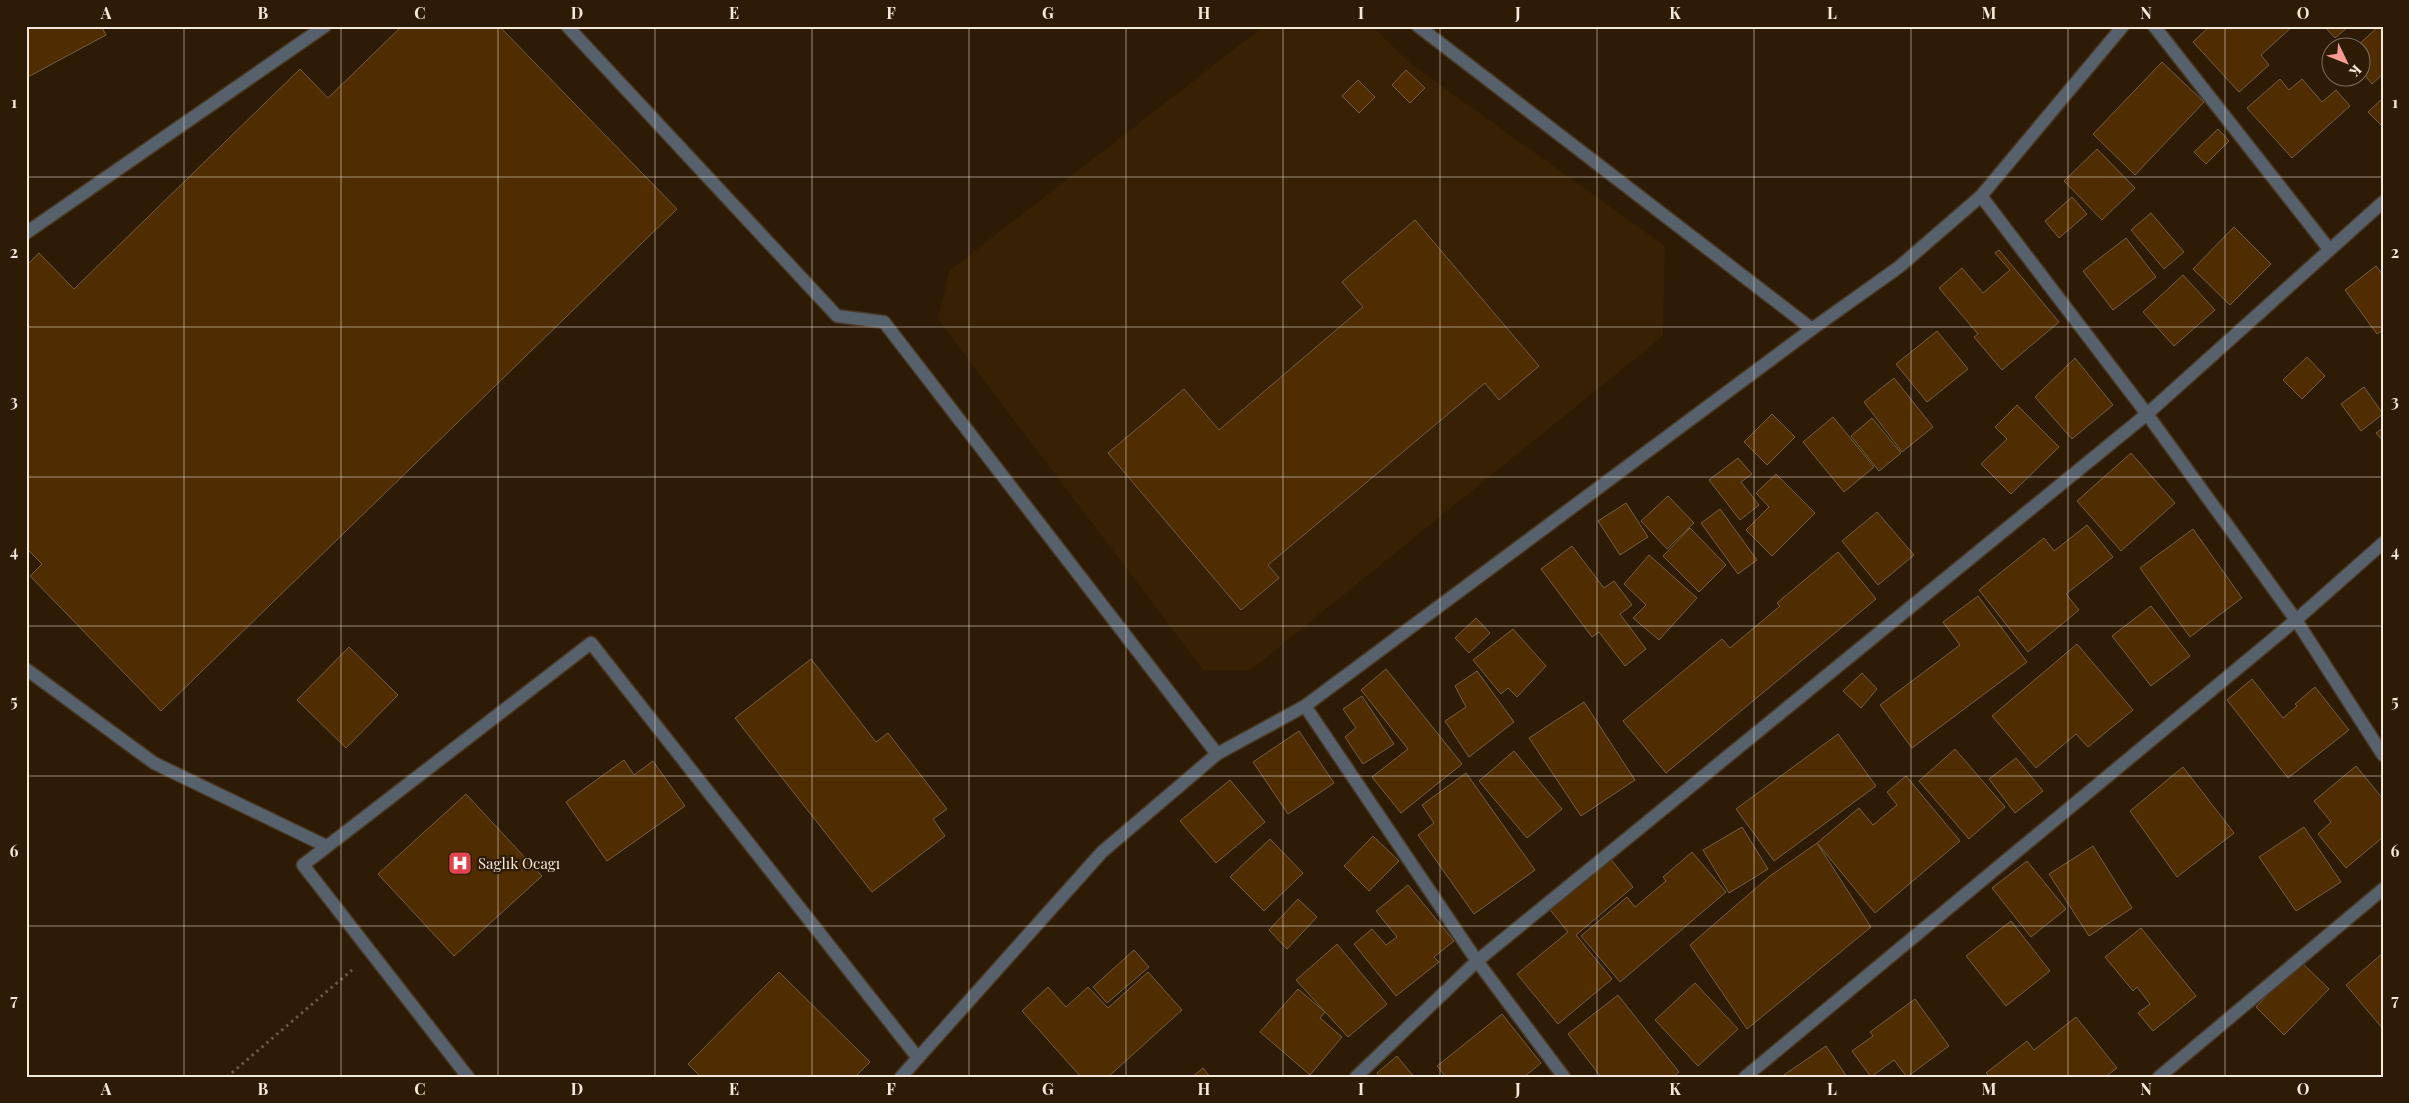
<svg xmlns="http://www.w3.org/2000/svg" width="2409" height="1103" viewBox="0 0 2409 1103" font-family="'Playfair Display',serif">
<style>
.built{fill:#372004}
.building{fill:#4f2d00;stroke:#745e47}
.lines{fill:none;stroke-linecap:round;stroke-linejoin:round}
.service-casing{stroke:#493824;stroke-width:15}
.minor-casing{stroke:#493824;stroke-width:15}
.tertiary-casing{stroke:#493824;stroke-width:15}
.path{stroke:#695946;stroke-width:3;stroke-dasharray:2.5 4;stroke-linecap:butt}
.service{stroke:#57616b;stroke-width:12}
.minor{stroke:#57616b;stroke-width:12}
.tertiary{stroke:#57616b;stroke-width:12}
.grid{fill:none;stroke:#f4e7db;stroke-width:1;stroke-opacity:0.55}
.labels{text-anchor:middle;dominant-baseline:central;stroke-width:4.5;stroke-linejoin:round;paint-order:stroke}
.poi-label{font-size:15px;fill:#f4e7db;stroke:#2d1b06;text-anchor:start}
.neatline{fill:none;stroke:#f4e7db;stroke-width:2}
.grid-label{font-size:16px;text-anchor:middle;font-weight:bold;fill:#f4e7db}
</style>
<rect width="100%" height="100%" fill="#2d1b06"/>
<!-- built -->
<path class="built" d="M1264 26H1372L1411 64 1665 246 1663 336 1251 670H1203L938 319 949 271Z"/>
<!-- building -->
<g class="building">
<path d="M26 26H101L106 35 26 78Z"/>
<path d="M402 26H499L677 209 161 711 30 576 42 564 26 548V266L39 253 74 289 300 69 328 98Z"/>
<path d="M2210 26H2293L2261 55 2269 65 2239 92 2193 42Z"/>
<path d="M2324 26H2349L2335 38Z"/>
<path d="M2379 26H2383V74L2372 84 2362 72V48H2355Z"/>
<path d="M2162 62 2204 102 2135 175 2093 134Z"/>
<path d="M1406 70 1425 88 1410 103 1392 85Z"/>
<path d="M2280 79 2289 90 2302 79 2322 102 2336 90 2350 106 2292 158 2247 108Z"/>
<path d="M1358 80 1375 97 1359 113 1342 96Z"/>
<path d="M2383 98V127L2368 112Z"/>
<path d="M2218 129 2229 141 2206 164 2194 152Z"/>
<path d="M2097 149 2135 188 2102 220 2064 181Z"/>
<path d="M2072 197 2087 214 2059 238 2045 221Z"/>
<path d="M2151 213 2184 252 2164 269 2131 230Z"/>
<path d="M1415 220 1539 366 1499 400 1485 383 1268 565 1279 578 1241 610 1108 453 1184 389 1219 430 1363 307 1342 282Z"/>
<path d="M2234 227 2271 264 2230 305 2193 269Z"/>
<path d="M2126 238 2156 277 2113 310 2083 271Z"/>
<path d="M1999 250 2059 322 2002 370 1974 337 1978 334 1939 288 1962 268 1983 293 2010 270 1995 253Z"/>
<path d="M2376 266 2383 275V330L2377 334 2345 290Z"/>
<path d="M2183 275 2215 310 2174 346 2143 312Z"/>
<path d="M1937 331 1968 369 1927 402 1896 364Z"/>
<path d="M2307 357 2325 376 2302 399 2283 380Z"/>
<path d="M2075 358 2113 405 2072 439 2035 397Z"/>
<path d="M1894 378 1933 427 1902 452 1864 402Z"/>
<path d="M2364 387 2383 414 2361 431 2341 404Z"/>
<path d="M2017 405 2059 447 2011 494 1981 464 2007 439 1995 427Z"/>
<path d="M1772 414 1795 437 1767 465 1744 442Z"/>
<path d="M1833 417 1874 467 1844 492 1803 442Z"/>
<path d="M1872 418 1901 453 1879 471 1851 436Z"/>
<path d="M2383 428V441L2376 433Z"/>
<path d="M2131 453 2175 503 2121 551 2077 501Z"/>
<path d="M1738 458 1752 474 1741 482 1759 505 1740 520 1709 480Z"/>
<path d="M1776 474 1815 513 1772 556 1746 530 1769 507 1756 493Z"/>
<path d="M1668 496 1694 523 1667 549 1641 521Z"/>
<path d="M1626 503 1648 537 1620 555 1598 521Z"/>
<path d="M1720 509 1757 560 1738 574 1701 523Z"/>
<path d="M1877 512 1914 555 1878 585 1842 541Z"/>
<path d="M2087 525 2113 557 2066 594 2079 610 2028 652 1979 590 2044 538 2054 551Z"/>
<path d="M1690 528 1726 565 1699 592 1663 556Z"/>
<path d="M2193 529 2242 598 2190 637 2140 568Z"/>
<path d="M1572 546 1604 588 1614 581 1632 605 1620 614 1646 649 1625 666 1599 632 1592 637 1541 569Z"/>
<path d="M1838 552 1876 599 1666 773 1623 721 1722 639 1730 648 1780 606 1777 603Z"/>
<path d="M1649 555 1697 598 1659 640 1633 618 1646 605 1624 584Z"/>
<path d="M1978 596 2027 662 1912 748 1880 705 1960 645 1943 622Z"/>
<path d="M2151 606 2190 656 2151 686 2112 636Z"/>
<path d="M1476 618 1490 633 1469 653 1455 638Z"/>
<path d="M1513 629 1546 666 1517 697 1508 688 1501 694 1473 660Z"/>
<path d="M2077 644 2133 710 2088 747 2076 734 2036 768 1992 716Z"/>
<path d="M349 647 398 695 346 748 297 700Z"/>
<path d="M811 659 876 742 888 733 947 809 933 819 945 836 872 892 735 718Z"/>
<path d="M1386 669 1462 764 1401 813 1372 777 1408 749 1361 690Z"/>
<path d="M1477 671 1514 722 1469 757 1445 721 1466 707 1455 686Z"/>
<path d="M1862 673 1877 689 1861 708 1843 691Z"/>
<path d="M2252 679 2283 718 2297 706 2295 704 2315 687 2349 730 2288 778 2227 700Z"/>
<path d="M1362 696 1394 744 1363 764 1345 737 1356 728 1343 709Z"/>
<path d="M1584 702 1635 780 1581 816 1529 738Z"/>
<path d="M1299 731 1334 783 1288 814 1253 762Z"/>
<path d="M1838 734 1876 786 1774 861 1736 809Z"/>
<path d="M1955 749 2005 807 1969 839 1919 781Z"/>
<path d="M1514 751 1562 809 1527 838 1479 781Z"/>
<path d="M2016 758 2043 791 2015 813 1989 779Z"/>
<path d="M624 760 634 775 653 761 685 806 607 861 566 802Z"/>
<path d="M2356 766 2383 799V837L2346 868 2318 834 2331 822 2314 801Z"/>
<path d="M2183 767 2234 833 2177 877 2130 811Z"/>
<path d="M1466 773 1535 870 1474 914 1418 835 1434 823 1422 805Z"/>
<path d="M1906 776 1960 841 1875 913 1817 843 1859 808 1873 825 1897 805 1887 792Z"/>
<path d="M1230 780 1265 822 1216 863 1180 821Z"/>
<path d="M466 794 542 876 454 956 378 874Z"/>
<path d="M1742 827 1768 869 1729 893 1703 850Z"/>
<path d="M2304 827 2341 882 2296 911 2259 857Z"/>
<path d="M1373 836 1399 861 1369 891 1344 866Z"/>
<path d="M1270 839 1303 873 1264 911 1230 877Z"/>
<path d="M1817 843 1871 927 1747 1029 1690 945 1770 876Z"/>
<path d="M2093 846 2132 908 2089 936 2049 874Z"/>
<path d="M1692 852 1726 892 1620 982 1581 936 1627 897 1635 907 1666 881 1663 877Z"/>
<path d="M1609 857 1633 887 1576 935 1612 979 1558 1024 1517 974 1568 932 1547 906Z"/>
<path d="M2027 861 2066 909 2031 937 1992 888Z"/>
<path d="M1408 885 1454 941 1434 957 1439 962 1396 996 1354 944 1372 929 1386 945 1397 937 1376 911Z"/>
<path d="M1298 899 1317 917 1287 949 1269 930Z"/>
<path d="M2011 921 2050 971 2006 1006 1966 956Z"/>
<path d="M2141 928 2196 996 2153 1031 2138 1013 2150 1004 2137 987 2133 991 2105 957Z"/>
<path d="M1337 944 1387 1004 1348 1037 1296 980Z"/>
<path d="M1134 950 1149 967 1107 1003 1093 987Z"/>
<path d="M2383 953V1029L2346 985Z"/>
<path d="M2300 961 2329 989 2284 1035 2256 1007Z"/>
<path d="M779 972 870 1062 855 1077H701L688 1064Z"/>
<path d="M1148 972 1182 1010 1108 1077H1081L1022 1011 1048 987 1066 1007 1088 987 1108 1008Z"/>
<path d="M1695 983 1738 1029 1698 1066 1655 1020Z"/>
<path d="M1298 989 1325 1012 1320 1018 1342 1037 1310 1075 1260 1032Z"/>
<path d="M1618 995 1679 1072 1673 1077H1601L1568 1034Z"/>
<path d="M1915 999 1949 1046 1907 1077 1894 1060 1871 1077 1852 1051 1873 1036 1870 1032Z"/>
<path d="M1502 1014 1541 1063 1524 1077H1446L1437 1066Z"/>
<path d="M2076 1017 2117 1068 2105 1077H1990L1986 1073 2027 1041 2034 1050Z"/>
<path d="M1826 1046 1847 1077H1781Z"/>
<path d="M1397 1056 1414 1077H1380L1377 1073Z"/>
<path d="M1203 1068 1210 1077H1192Z"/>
</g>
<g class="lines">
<!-- service casing -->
<g class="service-casing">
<g id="service">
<path d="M567 26 837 316 884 322 1217 754"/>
<path d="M1418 26 1812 329"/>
<path d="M26 669 154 763 326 846"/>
</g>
</g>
<!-- minor casing -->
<g class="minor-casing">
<g id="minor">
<path d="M2154 26 2329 249"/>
<path d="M1981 196 2147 414 2296 620 2383 755"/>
<path d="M26 233 325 26"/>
<path d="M1305 706 1477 961 1564 1077"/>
<path d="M468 1077 303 865 591 643 918 1058"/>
<path d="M1356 1077 1477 961 2147 414 2383 202"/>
<path d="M1745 1077 2296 620 2383 543"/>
<path d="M2159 1077 2383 889"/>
</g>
</g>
<!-- tertiary casing -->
<g class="tertiary-casing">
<path id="tertiary" d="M901 1077 1102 852 1217 754 1305 706 1812 329 1899 267 1981 196 2123 26"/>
</g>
<!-- path -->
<path class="path" d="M227 1077 352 970"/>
<!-- service -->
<use href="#service" class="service"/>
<!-- minor -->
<use href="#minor" class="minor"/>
<!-- tertiary -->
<use href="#tertiary" class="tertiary"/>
</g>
<!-- grid -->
<path class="grid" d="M184 26V1077M341 26V1077M498 26V1077M655 26V1077M812 26V1077M969 26V1077M1126 26V1077M1283 26V1077M1440 26V1077M1597 26V1077M1754 26V1077M1911 26V1077M2068 26V1077M2225 26V1077M26 177H2383M26 327H2383M26 477H2383M26 626H2383M26 776H2383M26 926H2383"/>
<!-- icons -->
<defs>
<g id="hospital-square" transform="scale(1.25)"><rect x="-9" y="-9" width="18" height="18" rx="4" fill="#e0444e" stroke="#2d1b06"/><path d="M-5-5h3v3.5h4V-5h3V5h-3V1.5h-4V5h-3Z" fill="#fff"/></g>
</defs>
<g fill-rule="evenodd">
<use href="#hospital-square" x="460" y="863"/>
</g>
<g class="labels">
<!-- poi labels -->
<g class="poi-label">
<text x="478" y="863">Saglık Ocagı</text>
</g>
</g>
<!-- border -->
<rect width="2409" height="1103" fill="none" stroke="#2d1b06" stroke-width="55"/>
<!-- north arrow -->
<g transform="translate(2346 62) rotate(133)"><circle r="24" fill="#2d1b06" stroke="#7d6d5b"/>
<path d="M0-4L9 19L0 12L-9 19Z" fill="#f59c95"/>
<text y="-8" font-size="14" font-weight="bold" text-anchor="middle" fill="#f4e7db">K</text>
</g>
<rect x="28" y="28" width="2354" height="1048" class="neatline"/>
<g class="grid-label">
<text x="106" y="19">A</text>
<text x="263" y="19">B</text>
<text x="420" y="19">C</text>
<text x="577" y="19">D</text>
<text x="734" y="19">E</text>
<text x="891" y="19">F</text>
<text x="1048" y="19">G</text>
<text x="1204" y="19">H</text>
<text x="1361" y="19">I</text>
<text x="1518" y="19">J</text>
<text x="1675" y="19">K</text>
<text x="1832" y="19">L</text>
<text x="1989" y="19">M</text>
<text x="2146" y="19">N</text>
<text x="2303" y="19">O</text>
<text x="14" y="108">1</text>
<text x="2395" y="108">1</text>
<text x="14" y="258">2</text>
<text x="2395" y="258">2</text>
<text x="14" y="407">3</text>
<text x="2395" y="407">3</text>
<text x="14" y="557">4</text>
<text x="2395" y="557">4</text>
<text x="14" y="707">5</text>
<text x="2395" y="707">5</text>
<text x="14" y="857">6</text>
<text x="2395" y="857">6</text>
<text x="14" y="1006">7</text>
<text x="2395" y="1006">7</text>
<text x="106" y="1095">A</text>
<text x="263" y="1095">B</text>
<text x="420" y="1095">C</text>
<text x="577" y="1095">D</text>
<text x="734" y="1095">E</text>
<text x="891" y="1095">F</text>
<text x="1048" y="1095">G</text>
<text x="1204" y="1095">H</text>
<text x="1361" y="1095">I</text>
<text x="1518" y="1095">J</text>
<text x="1675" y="1095">K</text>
<text x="1832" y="1095">L</text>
<text x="1989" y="1095">M</text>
<text x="2146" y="1095">N</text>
<text x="2303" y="1095">O</text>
</g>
</svg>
